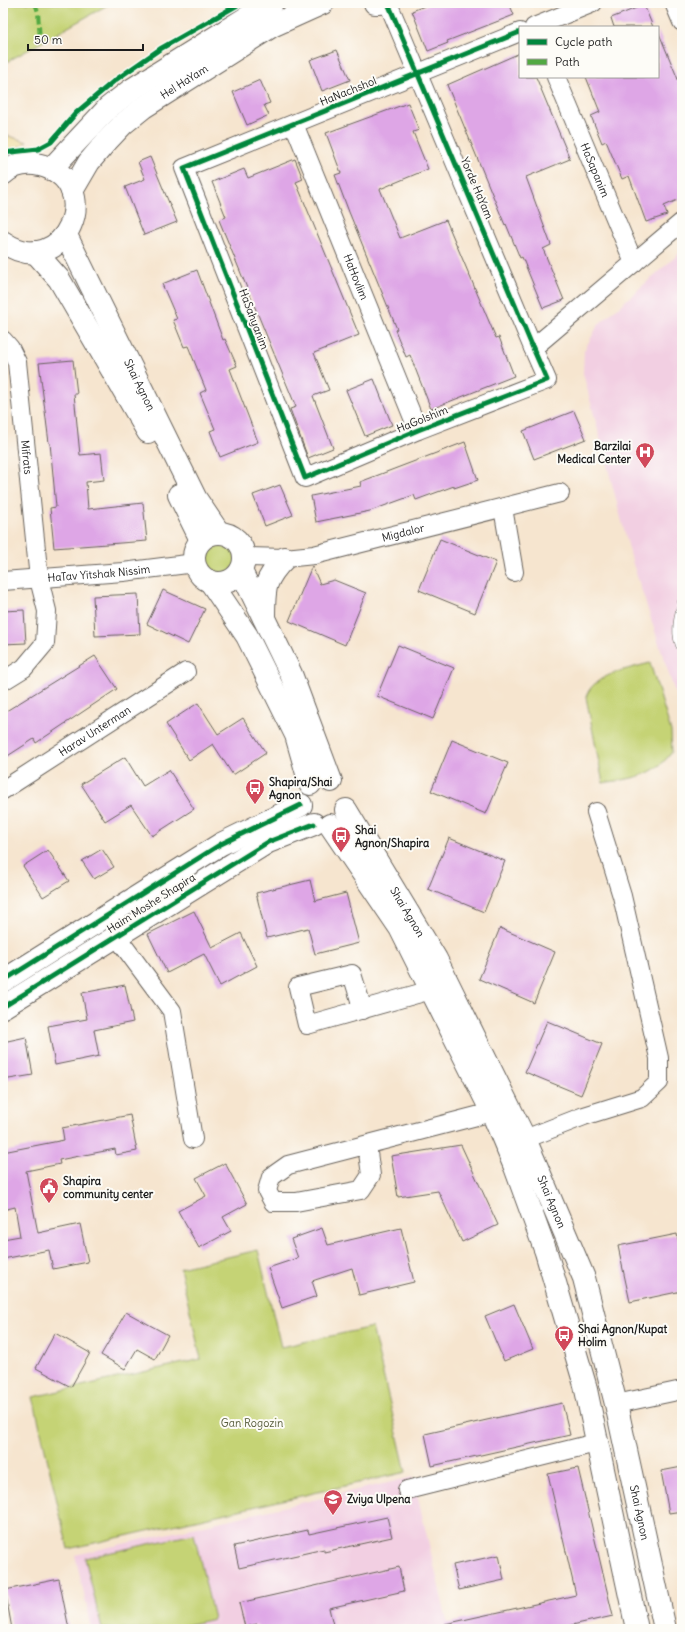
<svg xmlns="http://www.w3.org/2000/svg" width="685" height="1632" viewBox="0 0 685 1632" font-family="Delius,sans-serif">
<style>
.built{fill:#f2cfe2}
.green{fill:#c5d375;stroke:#707848}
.sand{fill:#eeda9e;stroke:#857b5d}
.building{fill:#dea6e6}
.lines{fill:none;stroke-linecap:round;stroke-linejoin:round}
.service-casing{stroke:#68625b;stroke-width:10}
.minor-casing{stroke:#68625b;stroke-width:20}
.tertiary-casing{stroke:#68625b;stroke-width:24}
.secondary-casing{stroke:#68625b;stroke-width:24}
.service{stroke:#fff;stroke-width:9}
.minor{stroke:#fff;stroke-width:18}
.tertiary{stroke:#fff;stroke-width:22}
.secondary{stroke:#fff;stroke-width:22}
.quiet{stroke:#52a943;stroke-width:4;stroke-dasharray:8 4;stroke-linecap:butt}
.cycleway-casing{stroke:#fdfcf7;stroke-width:8}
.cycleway{stroke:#00873e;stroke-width:5}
.labels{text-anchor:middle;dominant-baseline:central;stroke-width:4;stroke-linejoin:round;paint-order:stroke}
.street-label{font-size:11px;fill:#1c1c1c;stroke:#fdfcf7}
.poi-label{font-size:11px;font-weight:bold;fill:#1c1c1c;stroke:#fdfcf7;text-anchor:start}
.park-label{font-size:11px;fill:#575c3b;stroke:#fdfcf7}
</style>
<rect width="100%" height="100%" fill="#fdfcf7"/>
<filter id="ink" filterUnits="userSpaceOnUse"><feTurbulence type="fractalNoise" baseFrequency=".025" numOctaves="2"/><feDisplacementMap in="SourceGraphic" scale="8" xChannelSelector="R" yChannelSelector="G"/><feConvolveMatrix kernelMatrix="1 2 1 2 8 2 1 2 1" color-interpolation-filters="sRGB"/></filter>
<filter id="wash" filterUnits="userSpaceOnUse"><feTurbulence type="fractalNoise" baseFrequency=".012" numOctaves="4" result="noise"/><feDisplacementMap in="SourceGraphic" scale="16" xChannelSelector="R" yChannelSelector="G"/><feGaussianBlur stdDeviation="0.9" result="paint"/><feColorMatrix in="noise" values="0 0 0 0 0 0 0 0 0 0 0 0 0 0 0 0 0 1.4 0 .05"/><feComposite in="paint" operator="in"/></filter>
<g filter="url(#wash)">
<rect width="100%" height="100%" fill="#f6e5cf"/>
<!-- built -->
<g class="built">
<path d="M682 251V714L633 564 583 373 584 351 598 325Z"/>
<path d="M413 1477 449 1629H92L75 1555Z"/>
</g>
<!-- green -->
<g class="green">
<path d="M3 3H111L3 64Z"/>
<circle cx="220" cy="557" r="17"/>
<path d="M650 663 671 731 672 752C653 778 632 778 603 783L586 697C593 674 629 669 650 663Z"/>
<path d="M258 1250 281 1347 372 1327 406 1472 68 1549 33 1397 201 1359 180 1268Z"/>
<path d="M194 1534 214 1619 169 1629H102L85 1558Z"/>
</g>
<!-- sand -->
<path class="sand" d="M3 134 27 142 3 157Z"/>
<g id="blocks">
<!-- building -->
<g class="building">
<path d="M432 3H509L514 15 447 41 448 43 428 51 412 11Z"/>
<path d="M644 5 653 27H614L611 18Z"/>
<path d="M658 31 682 89V198L664 206 667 215 646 222 629 176 622 179 606 141 602 143 591 116 600 112 586 77H658Z"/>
<path d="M337 50 350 80 322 91 310 60Z"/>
<path d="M520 53V77H536L570 159 526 177 551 245 543 249 564 300 543 308 522 257 520 258 506 224 505 225 447 85Z"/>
<path d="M260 80 270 103 264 105 269 115 247 125 233 92Z"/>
<path d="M408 103 419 130 413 132 428 169 380 189 400 238 446 220 496 338 499 337 514 376 431 409 410 355 406 357 395 330 397 329 349 212 335 175 341 173 326 133Z"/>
<path d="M150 157 177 222 144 235 125 187 145 179 138 162Z"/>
<path d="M295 159 303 179 296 182 359 335 314 353 329 390 313 396 333 448 308 458 290 409 296 407 219 220 226 217 212 182 244 169 248 178Z"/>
<path d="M197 270 223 340 225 339 237 366 230 369 258 442 220 457 210 431 215 429 200 393 206 390 188 346 184 347 173 320 177 319 162 284Z"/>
<path d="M73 360 77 394H74L80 455 101 453 104 480 86 482 88 509 143 503 147 541 54 548 50 508 56 507 50 443H49L39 363Z"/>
<path d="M374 379 392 425 365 436 346 390Z"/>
<path d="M574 411 586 439 534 459 523 431Z"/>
<path d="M465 442 478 480 454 488V486L416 500 414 495 370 511 316 522 311 496 361 486 360 482Z"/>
<path d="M280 485 293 515 265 526 253 495Z"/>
<path d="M440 539 496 562 475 613 419 590Z"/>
<path d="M312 566 320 584 334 580 366 593 345 645 289 621Z"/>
<path d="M163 590 205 609 188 644 147 624Z"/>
<path d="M138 594 140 634 95 636 93 596Z"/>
<path d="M24 610 26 643 3 644V611Z"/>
<path d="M398 645 454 668 433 719 377 696Z"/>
<path d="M95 656 117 689 36 743 34 739 3 759V713Z"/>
<path d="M198 703 218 734 243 718 266 753 233 775 213 744 189 760 166 724Z"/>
<path d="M452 740 508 763 486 814 431 791Z"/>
<path d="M125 757 143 786 169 770 194 809 152 836 131 805 105 821 81 784Z"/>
<path d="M449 838 505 861 484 912 428 889Z"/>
<path d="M102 849 114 867 94 879 82 861Z"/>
<path d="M48 850 69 881 43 897 23 866Z"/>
<path d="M310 880 315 901 346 893 359 943 315 954 308 928 267 938 256 893Z"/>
<path d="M194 911 212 948 241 933 257 966 220 986 204 954 167 973 148 934Z"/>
<path d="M500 928 555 952 534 1003 479 979Z"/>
<path d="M125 985 133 1022 94 1030 99 1056 55 1065 48 1026 87 1019 82 993Z"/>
<path d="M547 1021 602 1044 581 1095 525 1072Z"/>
<path d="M26 1037 33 1075 3 1080V1042Z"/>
<path d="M130 1115 137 1151 116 1155 115 1149 59 1160 60 1164 26 1171 38 1233 80 1224 88 1262 53 1269 49 1250 3 1259V1239L20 1236 15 1207 3 1210V1152L64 1140 62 1128Z"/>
<path d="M461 1145 498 1225 462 1242 438 1191 398 1197 391 1156Z"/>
<path d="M225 1163 247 1204 223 1217 231 1231 199 1248 178 1211 206 1196 196 1178Z"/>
<path d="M322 1228 328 1245 401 1228 414 1282 359 1295 352 1268 312 1281 317 1296 282 1308 268 1268 298 1258 291 1239Z"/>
<path d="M677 1234 682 1259V1291L630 1302 618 1246Z"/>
<path d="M514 1304 533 1349 504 1361 485 1316Z"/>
<path d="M126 1312 168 1335 155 1359 137 1349 125 1369 101 1355Z"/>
<path d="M55 1333 90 1353 71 1387 36 1368Z"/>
<path d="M562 1403 570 1435 432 1466 425 1434Z"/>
<path d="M682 1467V1511L669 1513 661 1471Z"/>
<path d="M578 1468 613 1616 554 1629H446L445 1624 576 1595 548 1474Z"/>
<path d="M387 1517 392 1537 324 1552V1549L239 1568 234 1546 308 1530 309 1534Z"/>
<path d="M499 1555 504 1580 459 1590 453 1565Z"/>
<path d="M399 1567 404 1591 329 1608 334 1629H258L257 1624 245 1627 239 1603Z"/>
<path d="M59 1579 69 1629H12L5 1590Z"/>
</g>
</g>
</g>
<g filter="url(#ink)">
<use href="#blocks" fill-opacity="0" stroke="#68625b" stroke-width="1"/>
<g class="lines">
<!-- service casing -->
<g class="service-casing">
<path id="service" d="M682 603C679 617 674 635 682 648"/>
</g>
<!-- minor casing -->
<g class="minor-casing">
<g id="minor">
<path d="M388 3C436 118 485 233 533 348L547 380 418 430 305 478 184 168C296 123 408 78 520 32"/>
<path d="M674 3 682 22"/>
<path d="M534 27 593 3"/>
<path id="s1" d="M556 77 634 263"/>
<path id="s2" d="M294 124 418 430"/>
<path id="s3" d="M3 340 10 348 17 362 39 579 47 611 45 643 24 668 3 681"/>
<path d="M533 348 682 222"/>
<path d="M503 508 514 572"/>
<path id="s4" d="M245 557 285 558 314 555 560 493"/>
<path id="s5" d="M3 581 123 572 195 563"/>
<path id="s6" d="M3 790 186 672"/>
<path d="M117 937 172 1011 193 1139"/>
<path d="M363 1010 352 974 298 987 307 1025 431 990"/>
<path d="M525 1139 584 1116 642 1098 659 1082V1058L622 896 596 812"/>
<path d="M367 1145 371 1175 361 1190 296 1202H273L267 1191 271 1177 288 1165 492 1112"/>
<path d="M616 1404 682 1390"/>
<path d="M407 1490 596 1443"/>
</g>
</g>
<!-- tertiary casing -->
<g class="tertiary-casing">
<g id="tertiary">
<path id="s7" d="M66 235 196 499 219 533"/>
<path d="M35 252 59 279 148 432"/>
<path d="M179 495 201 540"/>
<circle cx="219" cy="558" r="25"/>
<path d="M241 571 291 674 331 781"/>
<path d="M210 581 247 636 296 735 310 784"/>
<path d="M264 618C264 588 264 579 285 558"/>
<path id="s8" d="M346 810 436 959 525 1139 584 1278 616 1404 665 1629"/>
<path d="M330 825 400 928 492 1112 515 1167 546 1252 585 1385 637 1629"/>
<path d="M3 981 221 844 301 805"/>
<path d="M3 1007 268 842 314 824"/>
</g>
</g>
<!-- secondary casing -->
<g class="secondary-casing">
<g id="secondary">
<path d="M375 3H380"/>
<path d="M51 169 108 108 131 90 262 8 272 3"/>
<path d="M3 174C13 165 27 162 40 165 108 181 65 285 3 242"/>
<path id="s9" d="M72 191 89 162 106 142 123 124 144 107 272 26 323 3"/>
</g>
</g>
<!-- service -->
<use href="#service" class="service"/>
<!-- minor -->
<use href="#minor" class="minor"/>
<!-- tertiary -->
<use href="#tertiary" class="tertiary"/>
<!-- secondary -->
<use href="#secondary" class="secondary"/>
<!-- quiet -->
<path class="quiet" d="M35 3 38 12 40 40"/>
<!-- cycleway casing -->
<g class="cycleway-casing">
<g id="cycleway">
<path d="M388 3C436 118 485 233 533 348L547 380 418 430 305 478 184 168C296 123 408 78 520 32"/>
<path d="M3 153 38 149 51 142 76 113 114 81 160 49 241 3"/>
<path d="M3 981 221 844 301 805"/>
<path d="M3 1007 268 842 314 824"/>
</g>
</g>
<!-- cycleway -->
<use href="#cycleway" class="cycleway"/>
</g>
</g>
<!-- icons -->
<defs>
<g id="hospital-pin" transform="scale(1)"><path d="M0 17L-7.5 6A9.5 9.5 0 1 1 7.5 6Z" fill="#d1495b" stroke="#fdfcf7"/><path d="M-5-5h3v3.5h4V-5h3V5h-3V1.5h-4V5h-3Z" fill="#fff"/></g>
<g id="bus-pin" transform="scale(1)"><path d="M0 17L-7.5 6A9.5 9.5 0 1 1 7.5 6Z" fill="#d1495b" stroke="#fdfcf7"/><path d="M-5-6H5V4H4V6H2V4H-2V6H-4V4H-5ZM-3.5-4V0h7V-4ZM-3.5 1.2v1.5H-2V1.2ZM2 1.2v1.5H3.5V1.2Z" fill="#fff"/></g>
<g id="civic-pin" transform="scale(1)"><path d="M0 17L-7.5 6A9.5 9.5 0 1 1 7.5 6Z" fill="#d1495b" stroke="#fdfcf7"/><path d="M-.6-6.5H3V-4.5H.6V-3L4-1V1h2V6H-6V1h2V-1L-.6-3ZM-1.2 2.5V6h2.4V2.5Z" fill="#fff"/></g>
<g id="school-pin" transform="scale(1)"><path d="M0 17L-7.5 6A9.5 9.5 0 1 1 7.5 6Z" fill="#d1495b" stroke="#fdfcf7"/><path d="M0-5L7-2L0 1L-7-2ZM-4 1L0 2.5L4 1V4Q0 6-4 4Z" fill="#fff"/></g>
</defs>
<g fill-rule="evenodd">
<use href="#hospital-pin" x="645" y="452"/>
<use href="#bus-pin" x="255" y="788"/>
<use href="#bus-pin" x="341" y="836"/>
<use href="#civic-pin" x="49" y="1187"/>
<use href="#bus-pin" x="564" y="1335"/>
<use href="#school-pin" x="333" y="1499"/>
</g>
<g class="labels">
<!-- street labels -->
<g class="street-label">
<text stroke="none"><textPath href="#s9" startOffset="159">Hel HaYam</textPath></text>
<text transform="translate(348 91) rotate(-22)">HaNachshol</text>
<text stroke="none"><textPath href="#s1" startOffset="101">HaSapanim</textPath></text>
<text transform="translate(477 188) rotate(67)">Yorde HaYam</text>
<text stroke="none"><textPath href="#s2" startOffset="165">HaHovlim</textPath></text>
<text transform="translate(254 319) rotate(69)">HaSahyanim</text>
<text stroke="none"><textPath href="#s7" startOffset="167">Shai Agnon</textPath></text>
<text transform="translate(422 419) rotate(-22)">HaGolshim</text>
<text stroke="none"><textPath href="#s3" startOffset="122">Mifrats</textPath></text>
<text stroke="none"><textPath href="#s4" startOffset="161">Migdalor</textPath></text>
<text stroke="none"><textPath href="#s5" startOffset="96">HaTav Yitshak Nissim</textPath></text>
<text stroke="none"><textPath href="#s6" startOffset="109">Harav Unterman</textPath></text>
<text transform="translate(151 903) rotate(-32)">Haim Moshe Shapira</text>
<text stroke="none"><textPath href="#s8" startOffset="119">Shai Agnon</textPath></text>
<text stroke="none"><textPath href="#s8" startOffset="443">Shai Agnon</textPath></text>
<text stroke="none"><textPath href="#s8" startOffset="767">Shai Agnon</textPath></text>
</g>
<!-- poi labels -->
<g class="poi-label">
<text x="631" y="446" text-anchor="end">Barzilai<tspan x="631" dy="13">Medical Center</tspan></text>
<text x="269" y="782">Shapira/Shai<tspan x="269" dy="13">Agnon</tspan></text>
<text x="355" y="830">Shai<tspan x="355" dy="13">Agnon/Shapira</tspan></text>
<text x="63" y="1181">Shapira<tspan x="63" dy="13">community center</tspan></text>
<text x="578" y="1329">Shai Agnon/Kupat<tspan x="578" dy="13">Holim</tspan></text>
<text x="347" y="1499">Zviya Ulpena</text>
</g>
<!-- park labels -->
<g class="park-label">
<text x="252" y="1423">Gan Rogozin</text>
</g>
</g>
<!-- margin -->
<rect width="685" height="1632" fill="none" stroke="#fdfcf7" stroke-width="16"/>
<!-- legend -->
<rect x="519" y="26" width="140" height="52" fill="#fdfcf7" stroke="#a3a29f"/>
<rect x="527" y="39" width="20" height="6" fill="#00873e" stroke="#a3a29f"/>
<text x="555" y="46" font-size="12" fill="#1c1c1c">Cycle path</text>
<rect x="527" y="59" width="20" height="6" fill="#52a943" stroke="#a3a29f"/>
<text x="555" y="66" font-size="12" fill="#1c1c1c">Path</text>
<!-- scale -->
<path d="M28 44v6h115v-6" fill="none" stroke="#1c1c1c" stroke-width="2"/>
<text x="34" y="44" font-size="12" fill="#1c1c1c" stroke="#fdfcf7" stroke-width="3" paint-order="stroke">50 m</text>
</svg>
